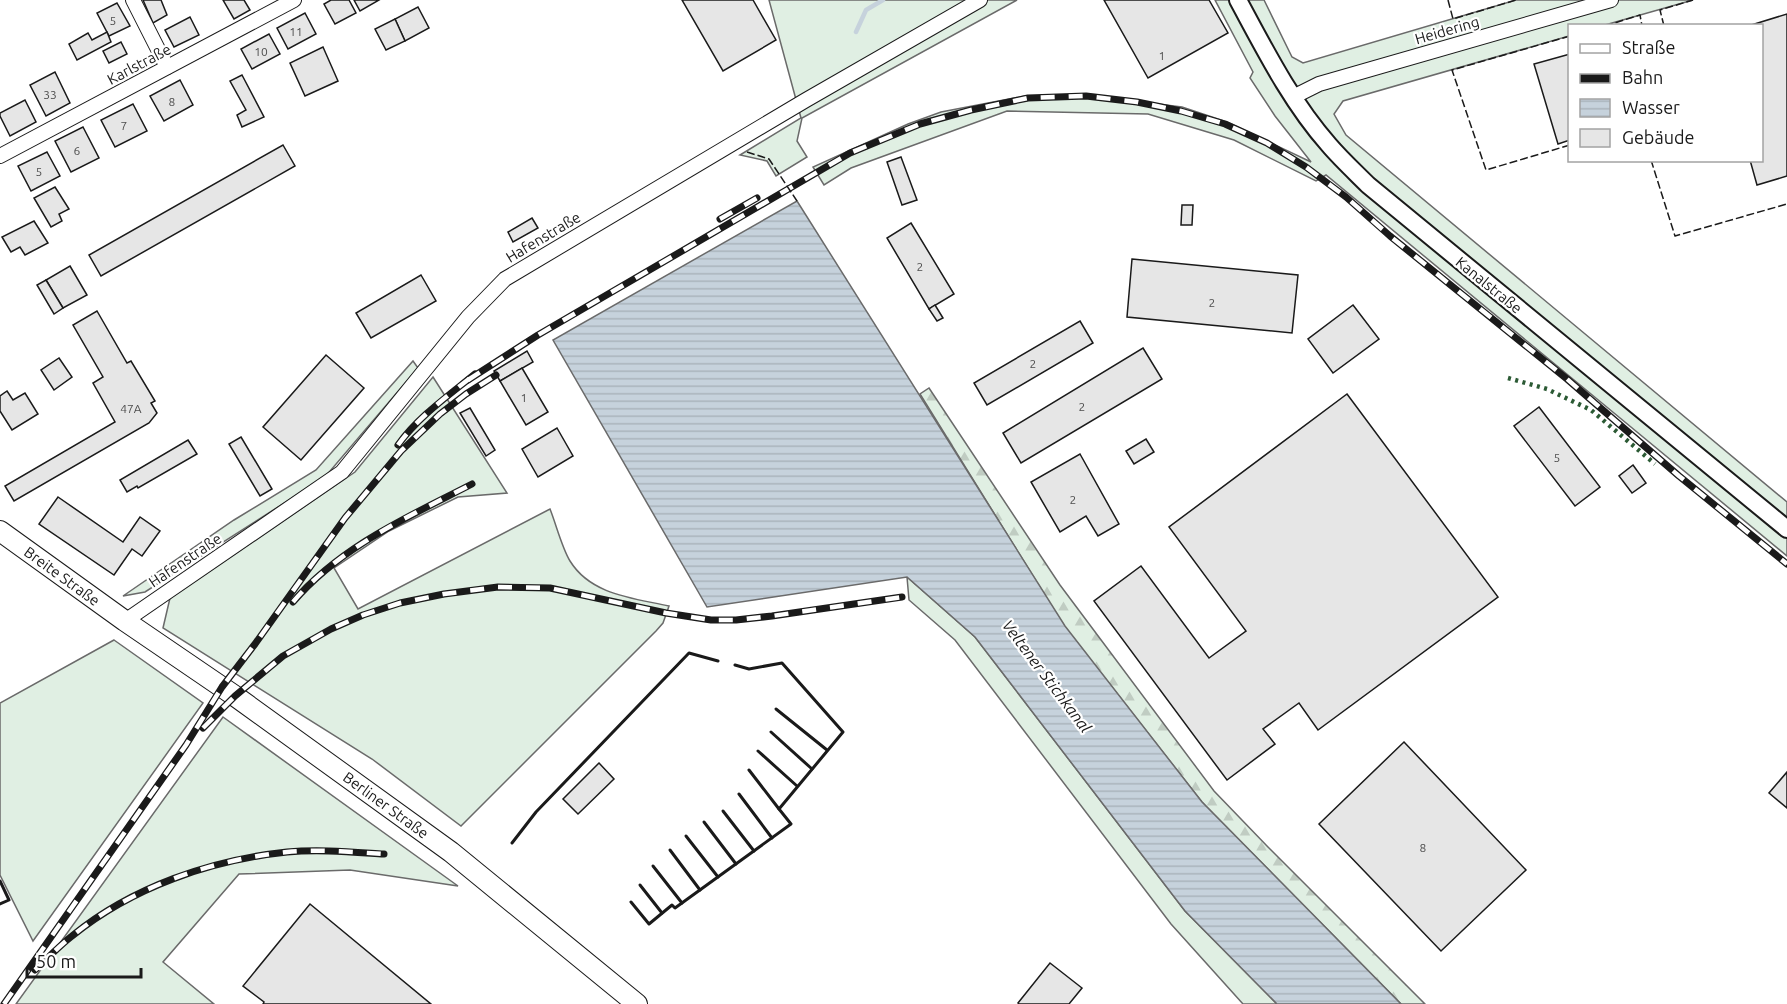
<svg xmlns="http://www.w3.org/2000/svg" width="1787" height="1004" viewBox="0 0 1787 1004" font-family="Ubuntu,sans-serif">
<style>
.grass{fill:#e0efe3;stroke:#6a6a6a;stroke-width:1.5}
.forest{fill:url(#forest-firs);stroke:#6a6a6a;stroke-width:1.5}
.water{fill:url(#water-rules);stroke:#6a6a6a;stroke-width:1.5}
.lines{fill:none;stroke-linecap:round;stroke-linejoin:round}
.stream{stroke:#c6d2dc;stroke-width:4.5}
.building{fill:#e6e6e6;stroke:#1a1a1a;stroke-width:1.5}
.minor-casing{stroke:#1a1a1a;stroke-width:16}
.tertiary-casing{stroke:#1a1a1a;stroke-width:20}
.secondary-casing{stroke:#1a1a1a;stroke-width:22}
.minor{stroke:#fff;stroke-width:14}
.tertiary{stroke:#fff;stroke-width:16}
.secondary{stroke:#fff;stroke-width:20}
.rail-casing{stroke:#1a1a1a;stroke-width:7}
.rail{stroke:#fff;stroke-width:4.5;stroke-dasharray:14;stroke-linecap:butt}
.hedge{stroke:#2b5a34;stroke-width:4.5;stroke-dasharray:3 4.5;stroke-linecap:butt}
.fence{stroke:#1a1a1a;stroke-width:1.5;stroke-dasharray:8 3;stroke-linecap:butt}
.wall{stroke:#1a1a1a;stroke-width:3}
.labels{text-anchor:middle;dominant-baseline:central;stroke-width:4.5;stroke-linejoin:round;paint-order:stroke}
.number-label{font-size:12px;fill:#4d4d4d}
.street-label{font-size:15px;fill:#1a1a1a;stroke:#fff}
.water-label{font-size:16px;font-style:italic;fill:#1a1a1a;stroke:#fff}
</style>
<defs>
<pattern id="forest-firs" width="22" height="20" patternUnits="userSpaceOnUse" patternTransform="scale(1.5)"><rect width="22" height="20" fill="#e0efe3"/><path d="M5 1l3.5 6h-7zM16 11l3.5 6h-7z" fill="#c0ccc2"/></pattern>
<pattern id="water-rules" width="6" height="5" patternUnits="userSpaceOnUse" patternTransform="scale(1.5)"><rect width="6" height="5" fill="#c6d2dc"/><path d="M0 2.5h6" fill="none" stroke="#aab4bc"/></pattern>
</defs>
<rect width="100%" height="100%" fill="#fff"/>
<!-- grass -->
<g class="grass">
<path d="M769 0H1017L802 118 797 141 807 157 776 176 767 161 740 155 801 118Z"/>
<path d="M1215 0H1264L1292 57 1303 63 1516 0H1693L1605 25 1570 26 1569 36 1343 101 1334 114 1346 135 1787 502V556L1326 175 1316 181 1234 140 1148 114 1007 111 851 168 824 185 813 167 908 124 941 112 1025 96 1085 95 1182 107 1227 122 1311 162 1275 116 1250 78 1253 72Z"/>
<path d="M413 361 418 368 325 477 145 592 123 596 234 520 316 470Z"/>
<path d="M433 377 507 493 458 497 389 531 334 568 358 609 550 509C556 524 562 548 570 561 591 595 633 598 669 606L663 623 656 631 461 826 372 759 163 628 170 598 355 472Z"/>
<path d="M907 577 975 637 1185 911 1277 1004H1243L1171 924 955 640 909 600Z"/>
<path d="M114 640 203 703 33 941 0 875V703Z"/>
<path d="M223 717 458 886 350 870 239 874 163 962 214 1004H16Z"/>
</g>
<!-- forest -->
<path class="forest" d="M929 388 1060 585 1214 791 1267 846 1425 1004H1401L1202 802 1064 626 920 394Z"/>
<!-- water -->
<path class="water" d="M797 201 1065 626 1202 802 1401 1004H1277L1185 911 975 637 907 577 707 607 553 340Z"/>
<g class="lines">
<!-- stream -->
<path class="stream" d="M856 32 866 10 883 0"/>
</g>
<!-- building -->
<g class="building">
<path d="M143 0H161L167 15 153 23Z"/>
<path d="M223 0H244L250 10 234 19Z"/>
<path d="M331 0H349L356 13 335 24 324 4Z"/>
<path d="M354 0H379L360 11Z"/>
<path d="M682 0H753L776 40 723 71Z"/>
<path d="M1104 0H1209L1228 33 1148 78Z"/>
<path d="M117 3 130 26 109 36 97 13Z"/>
<path d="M418 7 429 28 405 41 395 19Z"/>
<path d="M305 13 316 34 288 49 277 28Z"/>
<path d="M1787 14V176L1757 185 1750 160H1762V26H1748Z"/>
<path d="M190 17 199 35 174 47 165 30Z"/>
<path d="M395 19 405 41 386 50 375 29Z"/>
<path d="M107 32 111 42 77 60 69 44 88 33 92 40Z"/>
<path d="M269 34 280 54 252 69 241 49Z"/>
<path d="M121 42 127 54 109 63 103 51Z"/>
<path d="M323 47 338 81 305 96 290 63Z"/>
<path d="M1570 54V140L1558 144 1534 64Z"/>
<path d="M55 72 70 103 46 116 30 85Z"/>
<path d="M242 75 264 117 242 127 237 115 246 110 230 81Z"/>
<path d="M180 80 193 105 164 121 150 96Z"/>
<path d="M25 100 36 122 10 136 0 116V113Z"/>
<path d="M133 104 147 131 115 147 101 120Z"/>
<path d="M83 127 99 158 71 172 55 141Z"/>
<path d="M283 145 295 166 101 276 89 255Z"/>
<path d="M47 152 60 176 31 191 18 166Z"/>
<path d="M901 157 917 200 902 205 887 162Z"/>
<path d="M55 187 69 209 59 214 62 221 51 227 34 198Z"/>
<path d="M1182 205H1193L1192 225H1181Z"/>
<path d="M532 218 538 228 513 242 508 232Z"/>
<path d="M34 221 48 243 25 255 20 247 11 252 2 237Z"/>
<path d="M911 223 954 294 929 309 887 238Z"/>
<path d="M1132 259 1298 275 1292 333 1127 317Z"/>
<path d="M70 266 87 295 63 308 46 280Z"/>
<path d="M421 275 436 301 371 338 356 313Z"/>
<path d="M46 280 63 308 54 314 37 285Z"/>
<path d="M935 305 943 318 937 321 929 309Z"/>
<path d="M1353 305 1379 339 1333 373 1308 339Z"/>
<path d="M97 311 127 363 131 361 155 401 151 403 157 413 149 423 14 501 5 486 115 422 93 383 103 377 73 325Z"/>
<path d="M1080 321 1093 343 987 405 974 383Z"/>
<path d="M1143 348 1162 379 1021 463 1003 433Z"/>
<path d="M527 351 533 362 500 381 494 371Z"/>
<path d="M326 355 364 388 301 460 263 427Z"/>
<path d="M59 358 72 377 54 390 41 370Z"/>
<path d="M522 368 548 412 526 425 500 381Z"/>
<path d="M7 391 13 400 25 393 38 414 12 430 0 411V396Z"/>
<path d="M1347 394 1498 597 1318 730 1299 703 1263 729 1275 744 1227 780 1094 601 1141 566 1209 658 1246 631 1169 527Z"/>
<path d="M1539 407 1600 487 1575 506 1514 426Z"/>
<path d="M470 408 495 450 486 456 460 413Z"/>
<path d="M557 428 573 456 538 477 522 449Z"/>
<path d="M241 437 272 489 260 496 229 444Z"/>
<path d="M1146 439 1154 452 1134 464 1126 451Z"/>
<path d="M188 440 197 454 138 488 137 486 127 492 120 480Z"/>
<path d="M1080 454 1119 524 1098 536 1086 516 1060 532 1031 482Z"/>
<path d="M1633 465 1646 483 1632 493 1619 476Z"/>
<path d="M58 497 123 542 140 517 160 531 142 556 132 549 114 575 39 524Z"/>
<path d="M1404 742 1526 870 1441 951 1319 824Z"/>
<path d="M599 763 614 779 578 814 563 799Z"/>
<path d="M1787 772V808L1769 793Z"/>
<path d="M310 904 431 1004H263L264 1002 243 986Z"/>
<path d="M1050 963 1082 988 1069 1004H1019L1018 1003Z"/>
</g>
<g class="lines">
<!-- minor casing -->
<g class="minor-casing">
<g id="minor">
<path d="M133 0 167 67"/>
<path d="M1293 97 1319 84 1611 0"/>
<path d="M0 156 294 0"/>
<path d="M125 621 342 472 468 317 505 279 806 100 980 0"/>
</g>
</g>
<!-- tertiary casing -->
<g class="tertiary-casing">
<path id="tertiary" d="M1238 0C1265 50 1291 102 1329 145 1341 159 1355 172 1368 185L1787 529"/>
</g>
<!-- secondary casing -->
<g class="secondary-casing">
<path id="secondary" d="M0 531 125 621 235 696 451 852 637 1004"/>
</g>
<!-- minor -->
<use href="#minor" class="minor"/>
<!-- tertiary -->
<use href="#tertiary" class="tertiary"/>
<!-- secondary -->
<use href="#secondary" class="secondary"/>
<!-- rail casing -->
<g class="rail-casing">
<g id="rail">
<path d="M720 219 757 198"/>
<path d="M468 380 538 335 850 153 920 124 971 110 1028 98 1086 96 1137 102 1181 111 1225 124 1267 143 1306 167 1346 197 1390 236 1567 379 1679 476 1787 564"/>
<path d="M398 445C418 417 448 396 475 374"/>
<path d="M293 602C341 546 408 517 472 484"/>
<path d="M203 728 235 696 283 656 331 629 363 615 400 603 444 594 498 587 550 588 666 613 711 620H736L772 616 902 597"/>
<path d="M35 970C47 959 59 946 72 936 132 887 211 860 287 852 319 849 352 852 384 854"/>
<path d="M4 1004 186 745 222 687 255 644 345 518 401 451 440 414 466 394 496 375"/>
</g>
</g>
<!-- rail -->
<use href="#rail" class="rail"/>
<!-- hedge -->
<path class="hedge" d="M1508 378 1547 389 1591 410 1655 464"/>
<!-- fence -->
<g class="fence">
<path d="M1448 0 1453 19 1516 0"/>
<path d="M1605 26 1640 15 1642 26"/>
<path d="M1664 26 1660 10 1693 0"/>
<path d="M1570 36 1452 70 1486 170 1570 145"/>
<path d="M747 152 769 159 797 201"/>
<path d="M1651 160 1675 236 1787 204"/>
</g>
<!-- wall -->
<g class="wall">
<path d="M776 709 827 750"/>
<path d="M771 732 812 769"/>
<path d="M758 751 797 786"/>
<path d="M749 770 779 809"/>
<path d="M739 794 772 838"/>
<path d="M723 811 754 851"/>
<path d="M704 822 736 864"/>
<path d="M686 836 718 877"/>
<path d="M512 843 536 812 689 653 718 661"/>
<path d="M670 850 700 890"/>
<path d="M653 866 682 903"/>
<path d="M0 881 9 900 0 904"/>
<path d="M640 885 662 913"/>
<path d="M631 902 649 924 672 905 675 908 791 824 779 809 843 732 782 663 749 669 735 665"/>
</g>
</g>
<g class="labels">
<!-- number labels -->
<g class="number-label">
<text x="113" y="20">5</text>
<text x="296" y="31">11</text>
<text x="261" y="51">10</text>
<text x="1162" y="55">1</text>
<text x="50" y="94">33</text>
<text x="172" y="101">8</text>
<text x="124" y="125">7</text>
<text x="77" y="150">6</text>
<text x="39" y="171">5</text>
<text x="920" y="266">2</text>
<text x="1212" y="302">2</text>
<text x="1033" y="363">2</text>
<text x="524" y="397">1</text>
<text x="1082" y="406">2</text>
<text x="131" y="408">47A</text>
<text x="1557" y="457">5</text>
<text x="1073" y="499">2</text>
<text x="1423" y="847">8</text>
</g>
<!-- street labels -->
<g class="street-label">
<text transform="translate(1447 30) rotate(-16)">Heidering</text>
<text transform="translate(139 64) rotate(-28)">Karlstraße</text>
<text transform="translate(543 237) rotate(-31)">Hafenstraße</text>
<text transform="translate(1489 285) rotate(39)">Kanalstraße</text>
<text transform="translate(185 560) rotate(-34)">Hafenstraße</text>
<text transform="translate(62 576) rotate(36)">Breite Straße</text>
<text transform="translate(386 805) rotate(36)">Berliner Straße</text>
</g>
<!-- water labels -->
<g class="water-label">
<text transform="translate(1047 676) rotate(53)">Veltener Stichkanal</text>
</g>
</g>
<!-- legend -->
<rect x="1568" y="24" width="195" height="138" fill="#ffffff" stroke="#a3a3a3" stroke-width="1.5"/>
<rect x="1580" y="44" width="30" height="9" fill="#ffffff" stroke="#a3a3a3" stroke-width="1.5"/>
<text x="1622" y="54" font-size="18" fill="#1a1a1a">Straße</text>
<rect x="1580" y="74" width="30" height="9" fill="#1a1a1a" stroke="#a3a3a3" stroke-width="1.5"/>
<text x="1622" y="84" font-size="18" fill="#1a1a1a">Bahn</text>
<rect x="1580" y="99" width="30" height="18" fill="url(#water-rules)" stroke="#a3a3a3" stroke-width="1.5"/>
<text x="1622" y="114" font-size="18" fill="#1a1a1a">Wasser</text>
<rect x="1580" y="129" width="30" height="18" fill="#e6e6e6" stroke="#a3a3a3" stroke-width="1.5"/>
<text x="1622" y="144" font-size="18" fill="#1a1a1a">Gebäude</text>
<!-- scale -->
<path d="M27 968v9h114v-9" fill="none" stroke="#1a1a1a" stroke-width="3"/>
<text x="36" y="968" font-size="18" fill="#1a1a1a" stroke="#ffffff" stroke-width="4.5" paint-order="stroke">50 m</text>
</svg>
